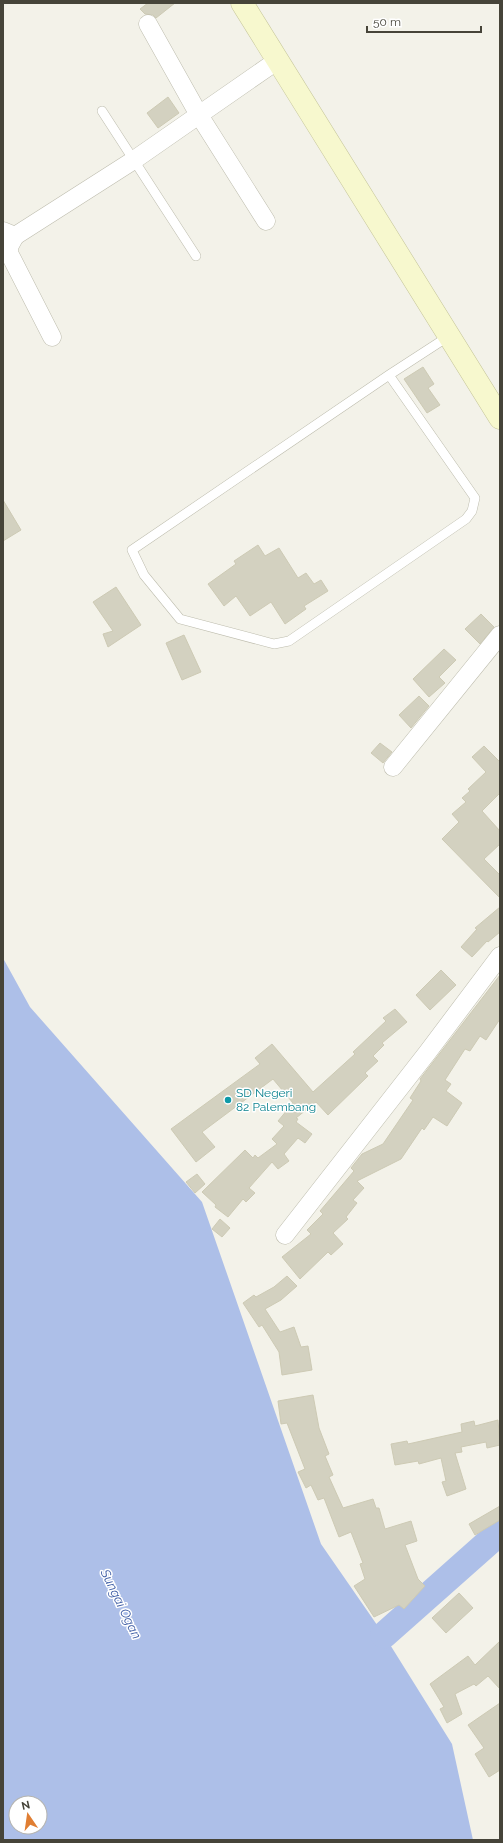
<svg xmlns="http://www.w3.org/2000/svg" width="503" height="1843" viewBox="0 0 503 1843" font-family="Raleway,sans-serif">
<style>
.water{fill:#adbfe8;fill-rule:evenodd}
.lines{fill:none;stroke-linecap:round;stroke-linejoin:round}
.river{stroke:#adbfe8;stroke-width:27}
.building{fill:#d3d1c0;stroke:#cdcab4}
.lane-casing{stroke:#bdbcad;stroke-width:10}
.street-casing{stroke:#bdbcad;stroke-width:19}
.secondary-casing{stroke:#c4c498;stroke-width:23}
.lane{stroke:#fff;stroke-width:9}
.street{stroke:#fff;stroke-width:18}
.secondary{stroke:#f7f8ce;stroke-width:22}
.culture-dot{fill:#0f9aa8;stroke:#fff;stroke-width:1.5}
.labels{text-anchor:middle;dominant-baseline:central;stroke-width:3;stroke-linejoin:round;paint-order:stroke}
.culture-label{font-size:12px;fill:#0d838f;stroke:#fff;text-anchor:start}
.water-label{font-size:13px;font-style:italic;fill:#3e5da5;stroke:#fff}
</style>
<rect width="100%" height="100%" fill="#f3f2e9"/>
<!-- water -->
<path class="water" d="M3 958 30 1007 202 1202 321 1544 384 1635 452 1744 473 1840H3ZM16 1803H40V1827H16Z"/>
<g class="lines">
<!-- river -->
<path class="river" d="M384 1635 500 1532"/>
</g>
<!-- building -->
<g class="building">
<path d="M148 3H175L156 18 153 15 145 14 140 9Z"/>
<path d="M168 97 179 113 158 128 147 113Z"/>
<path d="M423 367 434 384 428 388 440 405 427 413 404 379Z"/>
<path d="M3 500 21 530 3 541Z"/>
<path d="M258 545 265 556 279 548 298 578 306 573 314 584 321 580 328 591 304 606 306 609 285 624 271 602 250 616 236 596 224 606 208 584 236 564 234 561Z"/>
<path d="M116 587 141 625 108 647 103 634 113 631 93 602Z"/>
<path d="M481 614 494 627 480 644 465 629Z"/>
<path d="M184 635 201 672 182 680 166 643Z"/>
<path d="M444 649 456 660 439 677 445 683 429 697 413 679Z"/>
<path d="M419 696 429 706 411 728 399 715Z"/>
<path d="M380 743 392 752 383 763 371 753Z"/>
<path d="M484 746 500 762V793L482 811 500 831V844L484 859 500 875V898L442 839 459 822 452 814 466 802 462 798 470 791 468 789 486 772 472 757Z"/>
<path d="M500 907V932L488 942 487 941 472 957 461 947 477 929 475 928Z"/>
<path d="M441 970 456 985 430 1010 416 995Z"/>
<path d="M500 975V1019L486 1040 480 1036 470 1051 465 1049 445 1080 451 1084 446 1091 462 1103 447 1126 433 1117 424 1130 422 1128 401 1159 357 1181 364 1188 353 1200 357 1203 346 1217 348 1219 333 1233 343 1244 331 1255 328 1252 300 1279 282 1257 311 1234 307 1230 323 1214 320 1211 354 1171 351 1168 362 1154 383 1144 413 1100 410 1098 421 1081 420 1079Z"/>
<path d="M395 1009 407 1022 382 1043 384 1045 373 1056 378 1061 365 1073 368 1076 328 1115 316 1102 296 1118 298 1119 296 1122 312 1134 305 1143 298 1138 284 1154 289 1161 278 1169 272 1162 249 1188 255 1193 246 1202 243 1199 228 1217 215 1207 216 1205 202 1192 245 1150 253 1158 255 1155 258 1158 277 1144 272 1139 284 1126 278 1121 293 1103 273 1079 202 1132 215 1147 196 1162 171 1129 260 1064 255 1058 272 1044 313 1092 355 1054 353 1052 386 1021 383 1018Z"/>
<path d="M197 1174 205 1184 195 1193 186 1182Z"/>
<path d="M220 1219 230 1228 222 1237 212 1229Z"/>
<path d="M287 1276 297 1286 281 1300 265 1309 280 1332 294 1327 301 1347 308 1346 312 1370 282 1375 279 1352 262 1325 259 1327 243 1303 254 1295 256 1297 274 1287Z"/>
<path d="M313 1395 319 1428 329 1454 325 1456 333 1475 329 1477 343 1508 373 1499 376 1508H379L385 1529 411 1521 417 1541 405 1545 418 1579 425 1586 404 1609 399 1605 374 1617 354 1586 365 1579 360 1564 363 1563 351 1532 339 1537 324 1498 318 1500 311 1485 306 1488 298 1472 305 1469 287 1423 281 1424 278 1401Z"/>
<path d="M498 1420 500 1445 487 1448 486 1442 461 1447 462 1452 455 1453 466 1489 447 1496 442 1482 446 1481 441 1458 419 1464 418 1461 395 1465 391 1444 407 1441 408 1444 462 1432 461 1424 474 1421 475 1426Z"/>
<path d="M500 1506V1520L475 1535 469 1524Z"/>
<path d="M459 1593 473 1608 446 1633 432 1618Z"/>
<path d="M500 1641V1689L488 1676 476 1686 474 1684 455 1694 462 1714 447 1723 440 1709 444 1707 430 1684 468 1656 475 1665Z"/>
<path d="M500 1703V1770L489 1777 475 1754 484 1748 468 1725Z"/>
</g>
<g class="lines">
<!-- lane casing -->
<g class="lane-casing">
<g id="lane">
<path d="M102 111 196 256"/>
<path d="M389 375 475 498 472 511 466 519 289 641 274 644 180 619 144 575 132 550 389 375 449 336"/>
</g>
</g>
<!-- street casing -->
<g class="street-casing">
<g id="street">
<path d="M148 24 199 115 266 221"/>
<path d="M3 231 15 236 134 160 278 60"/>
<path d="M15 236 9 247V253L52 337"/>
<path d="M393 767 500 635"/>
<path d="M285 1235 427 1053 500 956"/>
</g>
</g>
<!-- secondary casing -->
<g class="secondary-casing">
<path id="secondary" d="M242 3 500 418"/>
</g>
<!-- lane -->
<use href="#lane" class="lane"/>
<!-- street -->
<use href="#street" class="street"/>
<!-- secondary -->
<use href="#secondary" class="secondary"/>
</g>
<!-- markers -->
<circle class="culture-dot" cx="228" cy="1100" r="4"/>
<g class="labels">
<!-- culture labels -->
<g class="culture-label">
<text x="236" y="1093">SD Negeri<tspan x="236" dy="14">82 Palembang</tspan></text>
</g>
<!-- water labels -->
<g class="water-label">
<text transform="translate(121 1604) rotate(64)">Sungai Ogan</text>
</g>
</g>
<!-- border -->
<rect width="503" height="1843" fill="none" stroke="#464439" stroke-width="8"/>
<!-- north arrow -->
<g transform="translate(28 1815) rotate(347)"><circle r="19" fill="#ffffff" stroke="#b5b4b0"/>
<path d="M0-3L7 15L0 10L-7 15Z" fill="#e07e33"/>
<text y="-6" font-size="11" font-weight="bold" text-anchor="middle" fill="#464439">N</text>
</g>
<!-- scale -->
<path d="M367 26v6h114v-6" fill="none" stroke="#464439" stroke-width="2"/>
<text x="373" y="26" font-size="12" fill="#464439" stroke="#ffffff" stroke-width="3" paint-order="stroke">50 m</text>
</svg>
